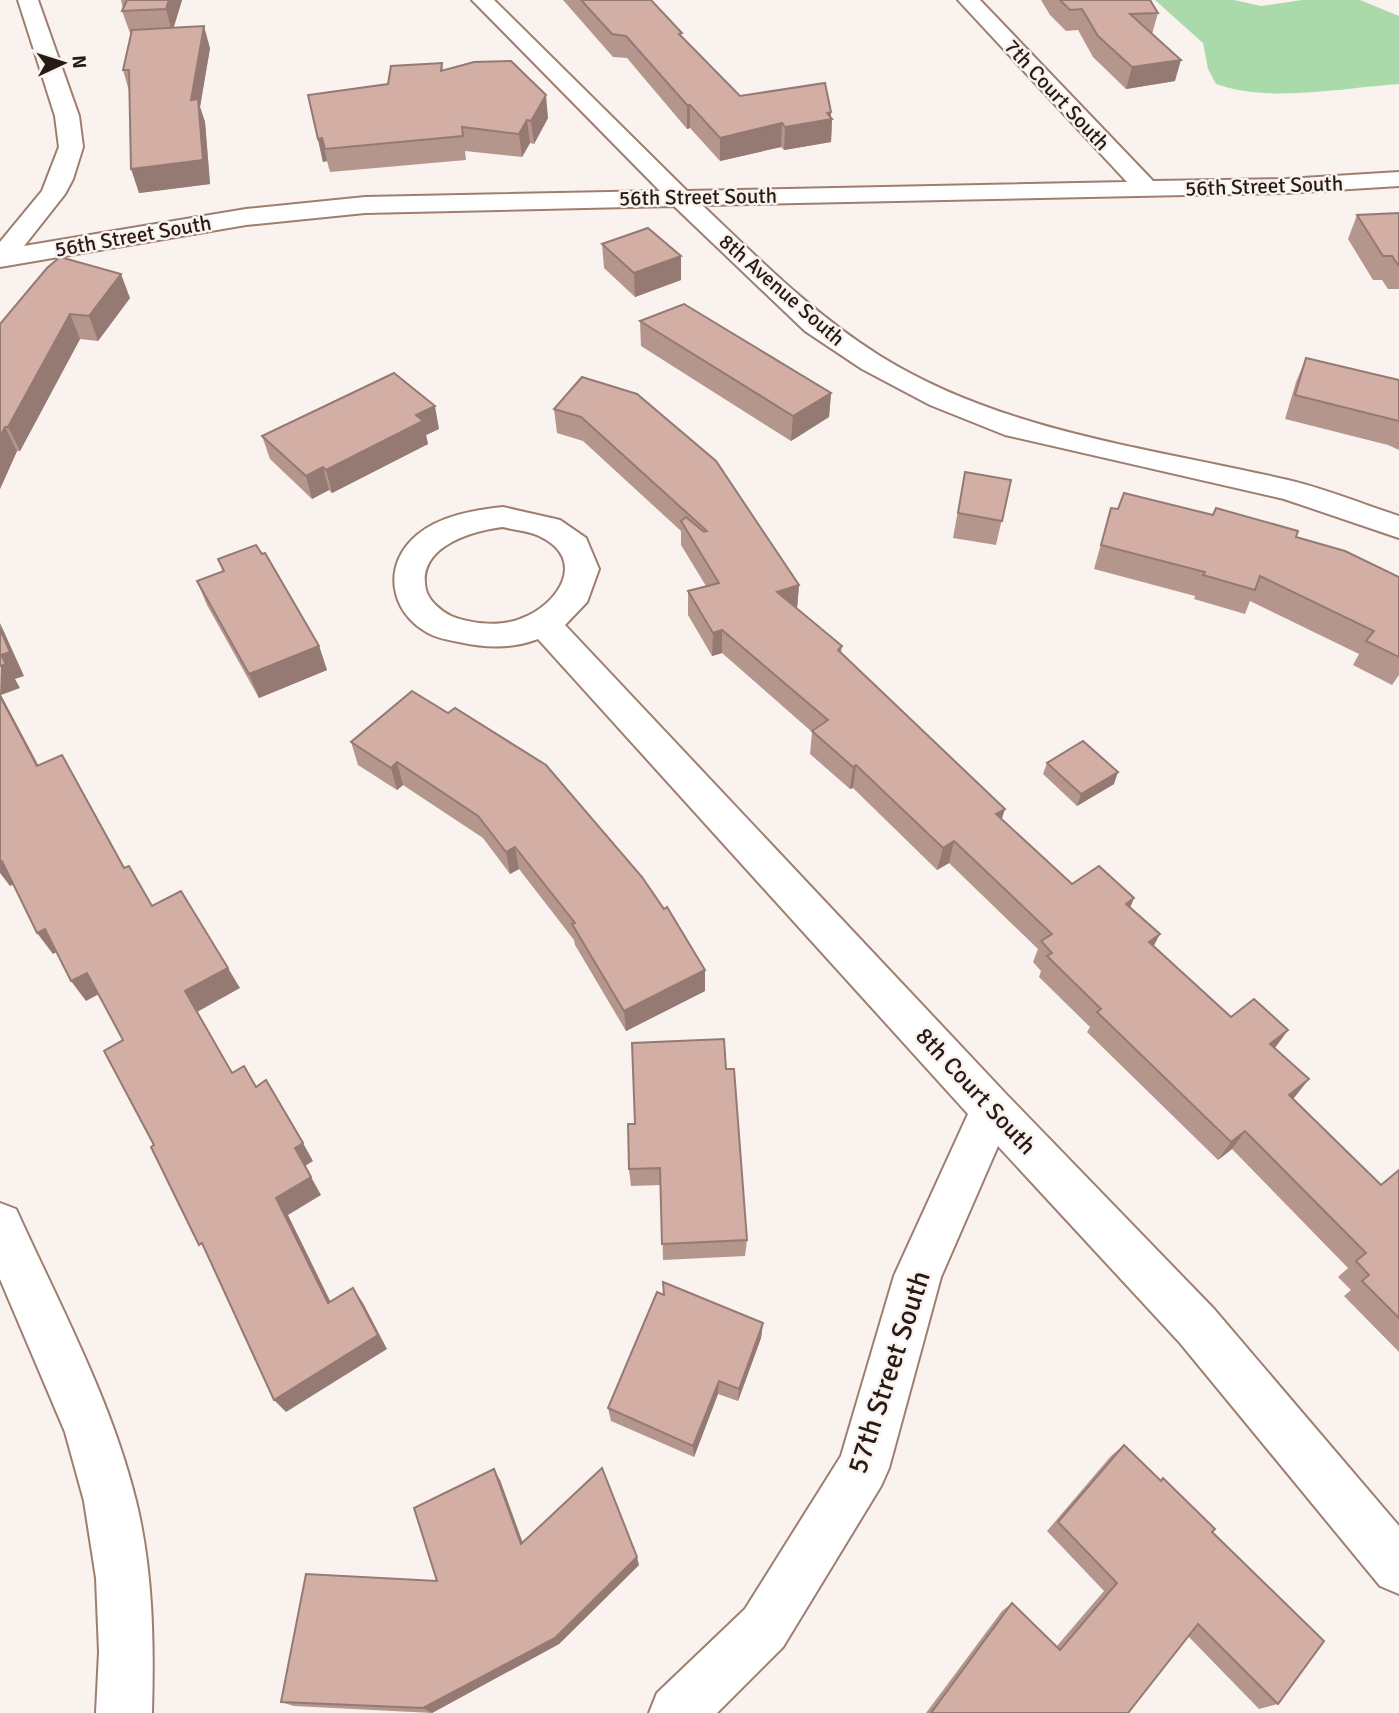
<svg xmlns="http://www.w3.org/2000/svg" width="1399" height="1713" viewBox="0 0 1399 1713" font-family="Signika,sans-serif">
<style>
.green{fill:#abdaaa}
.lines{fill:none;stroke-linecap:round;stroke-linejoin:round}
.minor-casing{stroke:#9f7e70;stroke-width:4}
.minor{fill:#fff;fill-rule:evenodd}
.wall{fill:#b5968d}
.shaded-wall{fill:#947a73}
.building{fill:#d3aea4;stroke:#947a73;stroke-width:2}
.labels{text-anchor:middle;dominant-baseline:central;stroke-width:5;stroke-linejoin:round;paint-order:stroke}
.far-street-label{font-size:21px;fill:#281b16;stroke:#f9f2ef}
.street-label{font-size:24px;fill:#281b16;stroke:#f9f2ef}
.near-street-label{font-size:28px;fill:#281b16;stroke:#f9f2ef}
</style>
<rect width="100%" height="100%" fill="#f9f2ef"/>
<!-- green -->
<path class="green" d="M1155 0H1234L1261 6 1302 0H1360L1399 16V84C1341 88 1271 103 1216 84L1208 69 1203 43Z"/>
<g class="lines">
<!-- minor casing -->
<g class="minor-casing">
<g id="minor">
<path d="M18 0H38L79 116 83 147 73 179 65 194 24 246 246 209 365 197 660 191 472 0H494L687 191 1127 182 958 0H980L1153 181 1286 179 1399 172V186L1286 193 702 205C759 259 813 314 880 356 1002 432 1150 448 1288 480 1326 489 1362 504 1399 516V538L1284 499 1005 435 930 405 862 369 805 331 674 206 365 213 246 225 0 267V242L42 191 59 147 55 116Z"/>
<path d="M503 507 560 520 586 538 599 569 587 602 565 625 1007 1095 1214 1309 1399 1526V1594L1380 1586 1180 1343 998 1146 941 1277 889 1468 881 1486 783 1647 717 1713H649L657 1693 745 1609 841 1456 894 1276 968 1114 538 639C511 649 486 648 459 642 448 640 437 638 428 633 389 612 382 564 417 535 440 516 474 510 503 507ZM503 527C514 530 529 531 539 536 589 559 558 606 520 619 500 627 471 624 451 616 441 611 429 601 426 590 416 547 471 531 503 527Z"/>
<path d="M0 1203 16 1209C59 1304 111 1399 136 1501 153 1570 154 1642 152 1713H96L99 1652 96 1578 84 1501 65 1432 0 1279Z"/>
</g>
</g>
<!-- minor -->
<use href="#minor" class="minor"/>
</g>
<!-- wall -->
<g class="wall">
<path d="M121 0H182L174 27 210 48 200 107 205 122 210 184 139 193 129 91 123 70 132 33H130L122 11 123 9Z"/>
<path d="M563 0H651L682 38 740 96 831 112V117L832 119 831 142 784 150 781 147 720 161 690 128 687 129 627 58 613 57Z"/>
<path d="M1041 0H1150L1158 13 1152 34 1175 81 1126 89 1093 57 1078 30 1066 31 1050 15Z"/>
<path d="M442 63 443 70 548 118 534 144 530 143 522 157 465 151 466 160 330 172 327 161 323 162 308 95 388 84Z"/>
<path d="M1399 213V289H1388L1382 280H1373L1348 239 1357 215Z"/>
<path d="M602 244 681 256V280L635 297 604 268Z"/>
<path d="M130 298 98 341 80 339 20 451H17L0 489V324Z"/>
<path d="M640 321 831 393 829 417 791 441 641 346Z"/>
<path d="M1306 358 1399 380V450L1388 445 1285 419 1296 382Z"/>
<path d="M582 377 799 585 797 608 842 646 841 654 1002 819 1072 884 1134 898 1130 907 1153 946 1231 1017 1288 1030 1275 1048 1309 1079 1292 1099 1381 1185 1399 1170V1352L1344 1296 1351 1290 1338 1277 1348 1268 1232 1149 1218 1160 1087 1032 1090 1027 1039 977 1041 971 1033 962 1038 949 949 863 937 870 853 788 850 789 810 754 812 732 722 653 712 656 688 615V591L706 586 681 545V531L583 441 557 433 554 409Z"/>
<path d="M439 429 426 435 428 444 332 493 329 490 312 499 270 459 262 436Z"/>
<path d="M965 472 1011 480 996 545 953 538Z"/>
<path d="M1111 508 1296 537 1399 577V675L1392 685 1353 665 1359 654 1250 601 1245 614 1194 599 1195 596 1094 569Z"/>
<path d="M218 559 319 646 327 670 259 698 207 605 197 581 223 572Z"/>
<path d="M412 691 705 991 626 1031 575 945 574 940 519 869 510 874 483 838 403 785 397 790 358 765 351 742Z"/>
<path d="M1047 763 1114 784 1077 806 1043 774Z"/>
<path d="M726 1069 747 1240 745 1256 663 1260 661 1185 631 1186 629 1169 635 1124Z"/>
<path d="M664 1295 763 1323 761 1338 738 1401 718 1394 694 1457 611 1421 608 1408Z"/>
<path d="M1124 1445 1160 1481 1163 1478 1212 1532 1278 1704 1259 1709 1188 1636 1128 1713H926L1002 1611 1012 1603 1056 1647 1104 1591 1047 1531 1111 1456Z"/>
<path d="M500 1480 523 1543 639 1565 559 1644 432 1713 294 1706 281 1702 437 1581Z"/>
</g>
<!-- shaded-wall -->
<g class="shaded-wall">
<path d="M169 0H182L172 32 166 9Z"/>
<path d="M204 26 210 48 200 107 205 122 210 184 139 193 131 169 191 100Z"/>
<path d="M1181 60 1175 81 1126 89 1132 67Z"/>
<path d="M546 95 548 118 534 144 531 121Z"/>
<path d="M687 105H690V128L687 129Z"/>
<path d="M831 112V119H832L831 142 784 150 785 127Z"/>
<path d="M527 120 530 143 522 157 519 134Z"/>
<path d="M782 123 781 147 720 161V138Z"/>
<path d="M322 138 327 161 323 162 318 139Z"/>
<path d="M681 256V280L635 297 634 273Z"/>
<path d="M121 274 130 298 98 341 89 316Z"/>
<path d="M70 314 80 339 20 451 8 427Z"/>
<path d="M831 393 829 417 791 441 793 416Z"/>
<path d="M435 406 439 429 426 435 428 444 332 493 326 470 416 415Z"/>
<path d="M5 427 17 451 0 489V437Z"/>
<path d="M323 467 329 490 312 499 306 476Z"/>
<path d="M799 585 797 609 777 592Z"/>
<path d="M0 623 24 676 15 679 20 688 1 695 51 789 37 766 0 696 1 655Z"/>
<path d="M722 630V653L712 656 713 633Z"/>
<path d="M319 646 327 670 259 698 249 674Z"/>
<path d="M62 755 75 778 137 890 124 868Z"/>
<path d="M397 762 403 785 397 790 391 768Z"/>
<path d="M856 765 853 788 850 789 853 767Z"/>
<path d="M1118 772 1114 784 1077 806 1081 794Z"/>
<path d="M1005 809 998 831 996 814Z"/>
<path d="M954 841 949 863 937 870 943 848Z"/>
<path d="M515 847 519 869 510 874 506 852Z"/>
<path d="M2 861 18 883 10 886 0 873V862Z"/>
<path d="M1134 898 1125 920 1126 904Z"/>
<path d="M45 929 61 950 53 954 37 933Z"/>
<path d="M1160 934 1149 955V942Z"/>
<path d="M228 968 240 988 197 1012 185 991Z"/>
<path d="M705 970V991L626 1031 624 1011Z"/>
<path d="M87 973 101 993 86 1001 71 981Z"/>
<path d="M1288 1030 1274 1049 1270 1044Z"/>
<path d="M1309 1079 1294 1098 1274 1114 1289 1095Z"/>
<path d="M1245 1131 1232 1149 1218 1160 1231 1142Z"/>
<path d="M303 1143 313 1161 305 1166 321 1195 288 1215 338 1317 328 1303 276 1198 295 1148Z"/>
<path d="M353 1288 363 1303 387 1349 286 1412 274 1400Z"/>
<path d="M763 1323 761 1338 738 1401 739 1389Z"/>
<path d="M719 1381 718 1394 694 1457 693 1446Z"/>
<path d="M494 1469 500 1480 526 1553 521 1544Z"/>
<path d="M637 1557 639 1565 559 1644 432 1713 423 1708Z"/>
</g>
<!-- building -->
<g class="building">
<path d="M127 0H169L166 9 122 11Z"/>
<path d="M581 0H651L682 33 679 34 740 96 825 83 831 112 827 113 832 119 785 127 782 123 720 138 690 105H687L626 36 612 34Z"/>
<path d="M1060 0H1150L1158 13 1130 14 1181 60 1132 67 1098 36 1082 9 1070 10Z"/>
<path d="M204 26 191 100 198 99 203 160 131 169 129 70H123L132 30Z"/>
<path d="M511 61 546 95 531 121 527 120 519 134 462 127 463 136 325 149 322 138 318 139 308 95 388 84 391 66 442 63 441 71 474 62Z"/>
<path d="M1399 213V265H1398L1392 256H1383L1357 215Z"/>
<path d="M648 228 681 256 634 273 602 244Z"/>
<path d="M60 257 121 274 89 316 70 314 8 427H5L0 437V324L47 268Z"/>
<path d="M684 304 831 393 793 416 640 321Z"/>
<path d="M1306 358 1399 380V421L1295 395Z"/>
<path d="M394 373 435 406 416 415 423 421 326 470 323 467 306 476 262 436Z"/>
<path d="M582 377 637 394 716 461 799 585 777 592 842 646 838 650 1005 809 996 814 1072 884 1099 866 1134 898 1126 904 1160 934 1149 942 1231 1017 1254 999 1288 1030 1270 1044 1309 1079 1289 1095 1381 1185 1399 1170V1318L1362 1281 1369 1275 1356 1261 1366 1253 1245 1131 1231 1142 1097 1012 1101 1009 1047 956 1052 953 1041 941 1052 934 954 841 943 848 856 765 853 767 812 731 828 720 722 630 713 633 688 591 719 583 681 521 686 517 704 532 707 531 581 417 554 409Z"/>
<path d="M965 472 1011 480 1002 521 958 513Z"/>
<path d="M1124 493 1213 515 1216 508 1298 531 1296 537 1345 551 1399 577V657L1366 641 1374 631 1260 576 1255 590 1203 575 1205 572 1101 545 1111 508 1118 509Z"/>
<path d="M256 545 262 554 265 553 319 646 249 674 197 581 224 571 218 559Z"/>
<path d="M0 629 10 652 1 655 6 664 0 666Z"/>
<path d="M412 691 448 713 455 708 546 765 642 877 664 909 667 907 705 970 624 1011 572 924 575 923 515 847 506 852 478 816 397 762 391 768 351 742Z"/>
<path d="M0 696 37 766 62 755 124 868 129 866 152 906 181 891 228 968 185 991 232 1073 244 1066 256 1087 266 1080 303 1143 295 1148 311 1177 276 1198 328 1303 353 1288 378 1335 274 1400 202 1243 199 1245 151 1147 154 1145 104 1051 123 1040 87 973 71 981 45 929 37 933 2 861 0 862Z"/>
<path d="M1083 741 1118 772 1081 794 1047 763Z"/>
<path d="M724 1039 726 1069H734L747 1240 662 1244 660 1168 629 1169 628 1124H635L632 1043Z"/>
<path d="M663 1282 763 1323 739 1389 719 1381 693 1446 608 1408 657 1292 664 1295Z"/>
<path d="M1124 1445 1161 1481 1163 1478 1215 1529 1212 1532 1324 1641 1278 1704 1198 1624 1128 1713H931L1012 1603 1060 1650 1117 1583 1058 1522Z"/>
<path d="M602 1468 637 1557 555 1638 423 1708 281 1702 306 1574 437 1581 414 1508 494 1469 521 1544Z"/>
</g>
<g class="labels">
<!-- far-street labels -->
<g class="far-street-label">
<text transform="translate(1057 95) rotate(47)">7th Court South</text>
<text transform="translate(1264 186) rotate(-2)">56th Street South</text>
<text transform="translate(698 197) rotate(-1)">56th Street South</text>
<text transform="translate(133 236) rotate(-10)">56th Street South</text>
<text transform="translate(782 290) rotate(41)">8th Avenue South</text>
</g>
<!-- street labels -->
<g class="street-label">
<text transform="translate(976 1091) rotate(47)">8th Court South</text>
</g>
<!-- near-street labels -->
<g class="near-street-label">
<text transform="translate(889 1372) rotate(-72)">57th Street South</text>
</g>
</g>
<!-- north arrow -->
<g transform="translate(63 63) rotate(86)" stroke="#f9f2ef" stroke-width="5" paint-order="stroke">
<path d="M0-5L12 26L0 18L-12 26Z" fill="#281b16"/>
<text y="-10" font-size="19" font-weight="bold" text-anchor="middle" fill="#281b16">N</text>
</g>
</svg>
